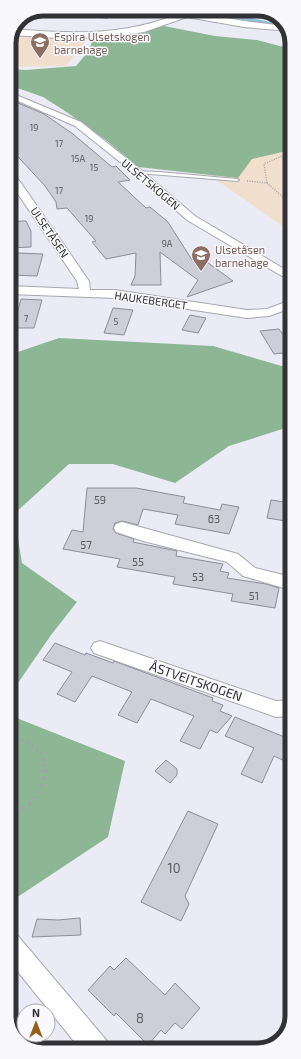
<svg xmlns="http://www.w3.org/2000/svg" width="301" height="1059" viewBox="0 0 301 1059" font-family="'Exo 2',sans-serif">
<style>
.education{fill:#f1dfce}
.forest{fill:#8cb694}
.water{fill:#8ac5d7}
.building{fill:#ceced9;stroke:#8d8d97}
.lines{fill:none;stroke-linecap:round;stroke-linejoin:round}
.lane-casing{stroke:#a7a7b1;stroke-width:2}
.street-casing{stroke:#a7a7b1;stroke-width:2}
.secondary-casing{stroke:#a7a7b1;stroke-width:2}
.path-far2{stroke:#a2a2aa;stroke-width:1.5;stroke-dasharray:1 1.5;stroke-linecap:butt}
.path-far1{stroke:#a2a2aa;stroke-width:3;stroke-dasharray:2.5 3.5;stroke-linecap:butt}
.path{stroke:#a2a2aa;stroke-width:3.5;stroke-dasharray:3 4.5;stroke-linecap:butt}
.lane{fill:#fff;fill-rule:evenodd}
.street{fill:#fff;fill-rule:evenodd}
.secondary{fill:#fff;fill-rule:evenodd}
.labels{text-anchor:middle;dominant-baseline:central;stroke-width:3;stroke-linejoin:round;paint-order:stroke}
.far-number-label{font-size:9px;fill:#59595f}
.far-education-label{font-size:11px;fill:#785e54;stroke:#f9f9fd;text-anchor:start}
.far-street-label{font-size:11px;fill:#323236;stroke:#f9f9fd}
.number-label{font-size:11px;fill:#59595f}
.street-label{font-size:13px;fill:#323236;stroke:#f9f9fd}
.near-number-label{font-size:13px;fill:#59595f}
.rim{fill:none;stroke:#323236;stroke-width:5}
</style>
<rect width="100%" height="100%" fill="#ebebf6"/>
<!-- education -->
<g class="education">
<path d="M11 36 87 40 66 66 9 67V41Z"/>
<path d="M291 148V232L202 170Z"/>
</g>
<!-- forest -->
<g class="forest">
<path d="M164 26 215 36 257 40 291 49V150L252 159 238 178 138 167 107 141 68 113 43 97 9 85V69L26 70 76 66 88 52 92 42 87 39 112 38 137 34Z"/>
<path d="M59 338 213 346 292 369V426L229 446 175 483 113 464H69L14 514 22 563 77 602 51 635 9 696V355Z"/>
<path d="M9 715 125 761 108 837 10 902Z"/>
</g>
<!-- water -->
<path class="water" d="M208 9 285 25 287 29 194 10Z"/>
<!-- building -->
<g class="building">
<path d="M9 99 44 114 73 134 112 167 116 166 130 180 118 182 146 208 150 207 168 222 192 260 200 257 233 281 187 297 198 280 160 252 161 285H131L135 276 136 253 106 259 92 242 96 241 67 208 57 209 56 202 45 186 9 147Z"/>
<path d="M21 221H26L31 231V247L9 248V223Z"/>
<path d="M18 253 43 254 37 276 11 275Z"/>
<path d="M21 299 42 300 34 328H13Z"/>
<path d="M113 308 133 310 124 335 104 333Z"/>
<path d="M190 315 206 318 198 333 182 330Z"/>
<path d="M279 329 292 347V352L274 354 260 331Z"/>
<path d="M87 488H136L185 497 183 503 220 510 222 504 239 507 229 534 175 524 178 515 143 509 138 525 122 521 115 523 113 529 116 533 134 539 133 542 177 551 176 556 223 564 220 571 229 573 227 578 266 584 279 588 275 608 231 601 233 594 173 584 175 577 117 567 120 559 63 549 72 530 83 532Z"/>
<path d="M271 500 292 503V522L267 518Z"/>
<path d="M55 643 85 655 86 653 113 663 114 661 213 698 212 701 223 705 220 711 232 716 217 733 210 730 200 749 180 741 194 716 151 699 137 723 118 715 132 692 92 676 75 702 57 694 72 672 43 660Z"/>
<path d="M235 717 292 740V751L287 762 274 756 262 783 241 774 254 748 225 736Z"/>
<path d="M166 760 177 769V775L170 783 155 771Z"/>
<path d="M188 811 218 824 185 896 189 904 181 921 141 902Z"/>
<path d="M80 918 81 935 32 937 37 919 58 920Z"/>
<path d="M126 958 165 995 175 983 200 1008 182 1029 175 1023 165 1034 161 1030 148 1045 116 1013 114 1016 88 990 110 966 114 970Z"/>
</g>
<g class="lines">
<!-- lane casing -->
<g class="lane-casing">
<g id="lane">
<path d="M99 9H104L95 14 107 16V18L76 13 78 12 91 13Z"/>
<path d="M136 171 159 172 237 179 239 180 237 181 138 173 136 172Z"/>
</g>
</g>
<!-- street casing -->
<g class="street-casing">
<g id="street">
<path d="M9 92 81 122 141 170 195 216 291 273V280L287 279 187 220 135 174 75 126 9 97Z"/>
<path d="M9 172 12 173 21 183 89 281 90 290H115L247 310 267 309 291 300V308L269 316 247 318 115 298 9 294V286L79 289 77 281 9 181Z"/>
<path d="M122 522 238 554 255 568 292 577V589H287L243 576 227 562 143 541 116 532 114 528 116 524Z"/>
<path d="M100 641 276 701 292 700V716L276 717 94 653 91 648 94 643Z"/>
<path d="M10 932 18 936 107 1041 110 1050H81L10 962Z"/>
</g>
</g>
<!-- secondary casing -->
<g class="secondary-casing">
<path id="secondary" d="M172 9 244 21 285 26 289 31 244 27 187 17 144 32 101 38H57L12 35 14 29C69 34 123 36 175 15L169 14 167 12Z"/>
</g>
<!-- path-far2 -->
<g class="path-far2">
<path d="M247 181 267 183 291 204"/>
<path d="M267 183 264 164 291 152"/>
</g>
<!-- path-far1 -->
<path class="path-far1" d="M10 734C27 744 47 748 45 770"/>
<!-- path -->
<path class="path" d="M10 818C30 803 43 797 45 769"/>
<!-- lane -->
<use href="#lane" class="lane"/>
<!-- street -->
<use href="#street" class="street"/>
<!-- secondary -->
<use href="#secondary" class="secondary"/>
</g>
<!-- icons -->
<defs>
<g id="school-pin" transform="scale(1)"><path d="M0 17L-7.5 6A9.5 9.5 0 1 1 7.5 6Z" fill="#8d6e63" stroke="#f9f9fd"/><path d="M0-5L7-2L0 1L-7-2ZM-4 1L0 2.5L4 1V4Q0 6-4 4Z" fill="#fff"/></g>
</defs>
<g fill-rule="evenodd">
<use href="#school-pin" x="40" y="42"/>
<use href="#school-pin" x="201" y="255"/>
</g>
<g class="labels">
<!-- far-number labels -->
<g class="far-number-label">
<text x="34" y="127">19</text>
<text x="59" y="143">17</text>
<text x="78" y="158">15A</text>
<text x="94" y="167">15</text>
<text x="59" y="190">17</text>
<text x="89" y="218">19</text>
<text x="167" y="243">9A</text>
<text x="26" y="318">7</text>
<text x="116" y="321">5</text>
</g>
<!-- far-education labels -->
<g class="far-education-label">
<text x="54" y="36">Espira Ulsetskogen<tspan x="54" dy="13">barnehage</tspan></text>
<text x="215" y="249">Ulsetåsen<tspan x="215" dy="13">barnehage</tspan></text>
</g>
<!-- far-street labels -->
<g class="far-street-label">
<text transform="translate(151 184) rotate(40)">ULSETSKOGEN</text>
<text transform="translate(50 232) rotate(56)">ULSETÅSEN</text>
<text transform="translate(151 300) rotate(8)">HAUKEBERGET</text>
</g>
<!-- number labels -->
<g class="number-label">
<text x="100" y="499">59</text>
<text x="214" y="518">63</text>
<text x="86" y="544">57</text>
<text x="138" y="561">55</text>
<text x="198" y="576">53</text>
<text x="254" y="595">51</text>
</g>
<!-- street labels -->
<g class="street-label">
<text transform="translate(196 681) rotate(19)">ÅSTVEITSKOGEN</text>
</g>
<!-- near-number labels -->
<g class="near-number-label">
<text x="174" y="868">10</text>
<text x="140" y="1018">8</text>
</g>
</g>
<!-- crop -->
<path d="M0 0H301V1059H0ZM43 16H258A27 27 0 0 1 285 43V1016A27 27 0 0 1 258 1043H43A27 27 0 0 1 16 1016V43A27 27 0 0 1 43 16Z" fill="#f9f9fd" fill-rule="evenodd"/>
<path class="rim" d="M43 16H258A27 27 0 0 1 285 43V1016A27 27 0 0 1 258 1043H43A27 27 0 0 1 16 1016V43A27 27 0 0 1 43 16Z"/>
<!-- north arrow -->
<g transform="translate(36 1023)"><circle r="19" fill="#f9f9fd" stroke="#a9a9ad"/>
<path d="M0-3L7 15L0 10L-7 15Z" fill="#975e1a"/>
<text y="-6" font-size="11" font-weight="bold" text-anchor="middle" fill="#323236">N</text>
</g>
</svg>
